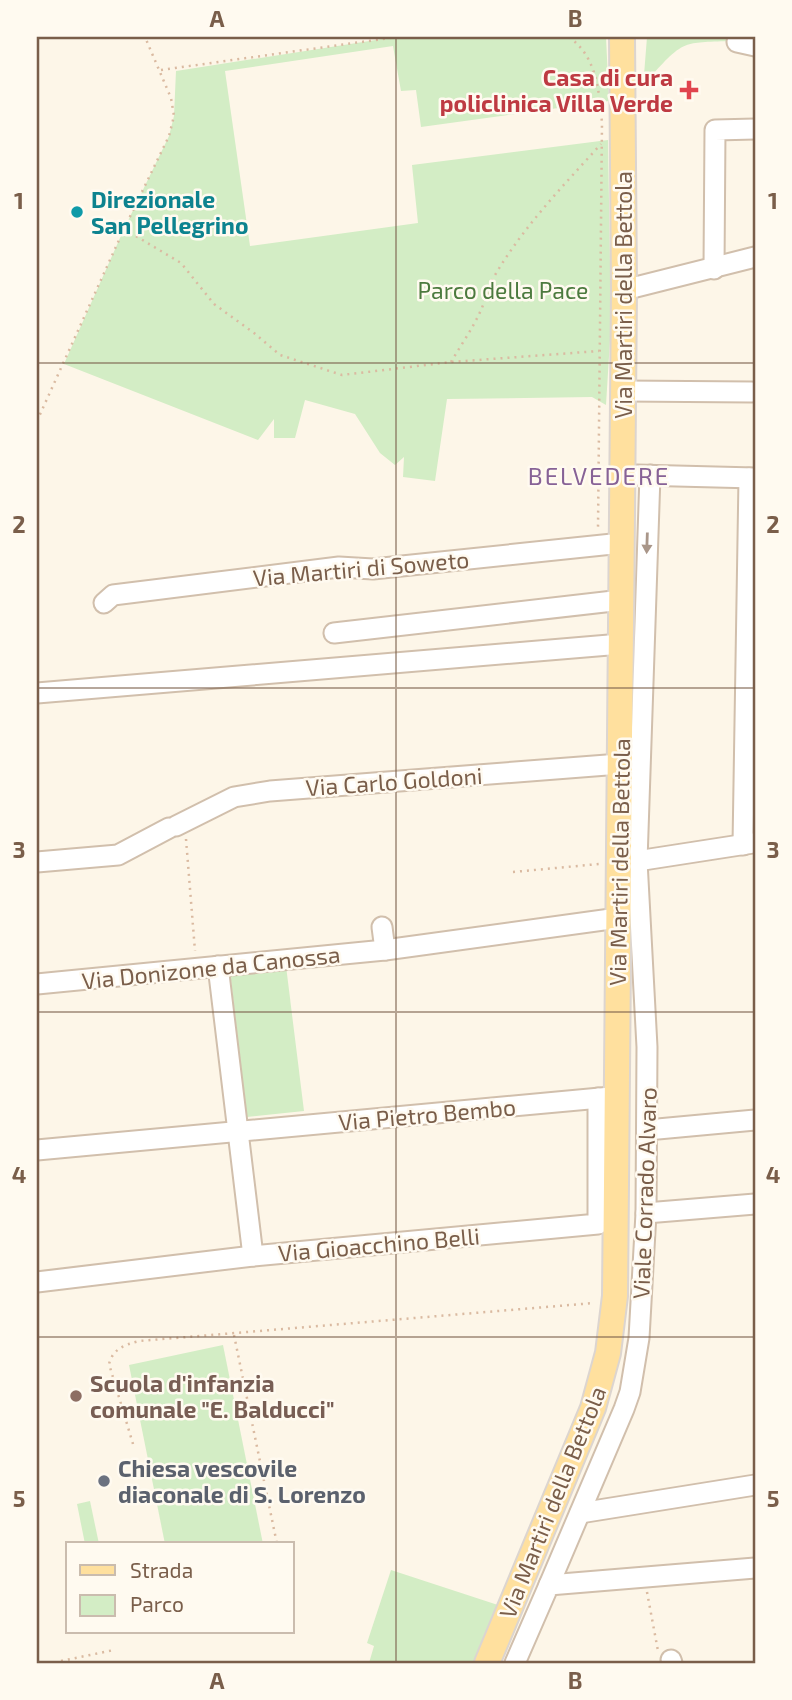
<svg xmlns="http://www.w3.org/2000/svg" width="792" height="1700" viewBox="0 0 792 1700" font-family="'Exo 2',sans-serif">
<style>
.green{fill:#d3edc5}
.lines{fill:none;stroke-linecap:round;stroke-linejoin:round}
.minor-casing{stroke:#d1bfac;stroke-width:23}
.major-casing{stroke:#dcd5d0;stroke-width:28}
.path{stroke:#dabaa1;stroke-width:2.5;stroke-dasharray:2 5;stroke-linecap:butt}
.minor{stroke:#fff;stroke-width:19}
.major{stroke:#ffe09e;stroke-width:24}
.oneway{fill:#a99689}
.grid{fill:none;stroke:#7a5e4a;stroke-width:2;stroke-opacity:0.55}
.health-dot{fill:#e0444e;stroke:#fffaf0;stroke-width:2.5}
.culture-dot{fill:#0f9aa8;stroke:#fffaf0;stroke-width:2.5}
.education-dot{fill:#8d6e63;stroke:#fffaf0;stroke-width:2.5}
.worship-dot{fill:#6b7280;stroke:#fffaf0;stroke-width:2.5}
.labels{text-anchor:middle;dominant-baseline:central;stroke-width:5;stroke-linejoin:round;paint-order:stroke}
.health-label{font-size:23px;font-weight:bold;fill:#be3a42;stroke:#fffaf0;text-anchor:end}
.culture-label{font-size:23px;font-weight:bold;fill:#0d838f;stroke:#fffaf0;text-anchor:start}
.park-label{font-size:23px;fill:#4c7a3e;stroke:#fffaf0}
.street-label{font-size:23px;fill:#7a5e4a;stroke:#fffaf0}
.education-label{font-size:23px;font-weight:bold;fill:#785e54;stroke:#fffaf0;text-anchor:start}
.worship-label{font-size:23px;font-weight:bold;fill:#5b616d;stroke:#fffaf0;text-anchor:start}
.neighbourhood-label{font-size:24px;letter-spacing:2px;fill:#876296;stroke:#fffaf0}
.neatline{fill:none;stroke:#7a5e4a;stroke-width:2.5}
.grid-label{font-size:23px;text-anchor:middle;font-weight:bold;fill:#7a5e4a}
</style>
<rect width="100%" height="100%" fill="#fdf6e8"/>
<!-- green -->
<g class="green">
<path d="M395 37H606L609 101 421 127 416 90 401 91 393 46 225 71 250 246 418 223 412 165 608 140 611 324 606 405 592 397 447 399 435 481 403 477 404 457 395 465 380 453 355 414 305 400 295 438H274V419L258 440 64 364 124 229 169 136 174 116 176 71Z"/>
<path d="M647 37H730L729 41C684 43 684 40 653 74L644 75Z"/>
<path d="M286 966 304 1111 247 1117 230 972Z"/>
<path d="M223 1345 263 1544H165L129 1365Z"/>
<path d="M90 1501 99 1544H85L77 1504Z"/>
<path d="M391 1570 501 1606 476 1663H369L374 1646 367 1643Z"/>
</g>
<g class="lines">
<!-- minor casing -->
<g class="minor-casing">
<g id="minor">
<path d="M738 37 737 42 755 46"/>
<path d="M714 269 715 130 755 129"/>
<path d="M624 290 755 257"/>
<path d="M623 391 752 392"/>
<path d="M637 475 755 478"/>
<path d="M104 603 113 595 339 567 373 569 622 543"/>
<path d="M334 633 622 600"/>
<path d="M37 693 621 644"/>
<path d="M176 826 234 797 270 791 620 764"/>
<path d="M743 845 749 478"/>
<path d="M637 861 753 843"/>
<path d="M37 862 118 855 169 828"/>
<path d="M382 927 385 950"/>
<path d="M218 966 253 1256"/>
<path d="M37 984 385 950 618 918"/>
<path d="M647 1130 755 1120"/>
<path d="M37 1150 611 1097"/>
<path d="M646 1213 755 1204"/>
<path d="M37 1282 253 1256 598 1224V1098"/>
<path d="M580 1513 755 1485"/>
<path d="M549 1585 624 1409 630 1392 639 1338 646 1213 647 1047 637 861 650 475"/>
<path d="M671 1660 672 1663"/>
<path d="M515 1663 549 1585 755 1568"/>
</g>
</g>
<!-- major casing -->
<g class="major-casing">
<path id="major" d="M487 1663 593 1408 608 1353 615 1296 624 290 622 37"/>
</g>
<!-- path -->
<g class="path">
<path d="M569 37C597 57 599 91 602 123L598 528"/>
<path d="M161 70 397 37"/>
<path d="M124 229 181 263 214 304 254 333 280 355 342 375 451 362 599 351"/>
<path d="M451 362C461 345 473 328 481 310 486 299 489 286 495 275 524 226 563 186 601 144"/>
<path d="M37 421 124 229 169 136 174 116 171 98 145 37"/>
<path d="M186 839 195 951"/>
<path d="M513 872 599 864"/>
<path d="M234 1335 277 1544"/>
<path d="M133 1444 109 1364C113 1349 124 1345 139 1341L594 1303"/>
<path d="M647 1592 658 1651"/>
<path d="M61 1661 114 1650"/>
<path d="M358 1663 359 1661 366 1663"/>
</g>
<!-- minor -->
<use href="#minor" class="minor"/>
<!-- major -->
<use href="#major" class="major"/>
</g>
<!-- one-way arrows -->
<defs><path id="oneway-solid" d="M-6-.8H1V-3.2L6.5 0L1 3.2V.8H-6Z" transform="scale(1.75)"/></defs>
<use class="oneway" href="#oneway-solid" transform="translate(647 543) rotate(92)"/>
<!-- grid -->
<path class="grid" d="M396 37V1663M37 363H755M37 688H755M37 1012H755M37 1337H755"/>
<!-- markers -->
<path class="health-dot" d="M685.5 79.5h7v7h7v7h-7v7h-7v-7h-7v-7h7z"/>
<circle class="culture-dot" cx="77" cy="212" r="7"/>
<circle class="education-dot" cx="76" cy="1396" r="7"/>
<circle class="worship-dot" cx="104" cy="1481" r="7"/>
<g class="labels">
<!-- health labels -->
<g class="health-label">
<text x="673" y="77">Casa di cura<tspan x="673" dy="26">policlinica Villa Verde</tspan></text>
</g>
<!-- culture labels -->
<g class="culture-label">
<text x="91" y="199">Direzionale<tspan x="91" dy="26">San Pellegrino</tspan></text>
</g>
<!-- park labels -->
<g class="park-label">
<text x="503" y="290">Parco della Pace</text>
</g>
<!-- street labels -->
<g class="street-label">
<text transform="translate(623 295) rotate(-90)">Via Martiri della Bettola</text>
<text transform="translate(361 568) rotate(-5)">Via Martiri di Soweto</text>
<text transform="translate(394 781) rotate(-4)">Via Carlo Goldoni</text>
<text transform="translate(619 862) rotate(-89)">Via Martiri della Bettola</text>
<text transform="translate(211 967) rotate(-6)">Via Donizone da Canossa</text>
<text transform="translate(427 1114) rotate(-5)">Via Pietro Bembo</text>
<text transform="translate(644 1193) rotate(-88)">Viale Corrado Alvaro</text>
<text transform="translate(379 1244) rotate(-5)">Via Gioacchino Belli</text>
<text transform="translate(552 1502) rotate(-68)">Via Martiri della Bettola</text>
</g>
<!-- education labels -->
<g class="education-label">
<text x="90" y="1383">Scuola d'infanzia<tspan x="90" dy="26">comunale "E. Balducci"</tspan></text>
</g>
<!-- worship labels -->
<g class="worship-label">
<text x="118" y="1468">Chiesa vescovile<tspan x="118" dy="26">diaconale di S. Lorenzo</tspan></text>
</g>
<!-- neighbourhood labels -->
<g class="neighbourhood-label">
<text x="599" y="475">BELVEDERE</text>
</g>
</g>
<!-- border -->
<rect width="792" height="1700" fill="none" stroke="#fffaf0" stroke-width="77"/>
<!-- legend -->
<rect x="66" y="1542" width="228" height="91" fill="#fffaf0" stroke="#cabcae" stroke-width="2"/>
<rect x="80" y="1565" width="35" height="10" fill="#ffe09e" stroke="#cabcae" stroke-width="2"/>
<text x="130" y="1578" font-size="21" fill="#7a5e4a">Strada</text>
<rect x="80" y="1595" width="35" height="21" fill="#d3edc5" stroke="#cabcae" stroke-width="2"/>
<text x="130" y="1612" font-size="21" fill="#7a5e4a">Parco</text>
<rect x="38" y="38" width="716" height="1624" class="neatline"/>
<g class="grid-label">
<text x="217" y="27">A</text>
<text x="575" y="27">B</text>
<text x="19" y="209">1</text>
<text x="773" y="209">1</text>
<text x="19" y="533">2</text>
<text x="773" y="533">2</text>
<text x="19" y="858">3</text>
<text x="773" y="858">3</text>
<text x="19" y="1183">4</text>
<text x="773" y="1183">4</text>
<text x="19" y="1507">5</text>
<text x="773" y="1507">5</text>
<text x="217" y="1689">A</text>
<text x="575" y="1689">B</text>
</g>
</svg>
